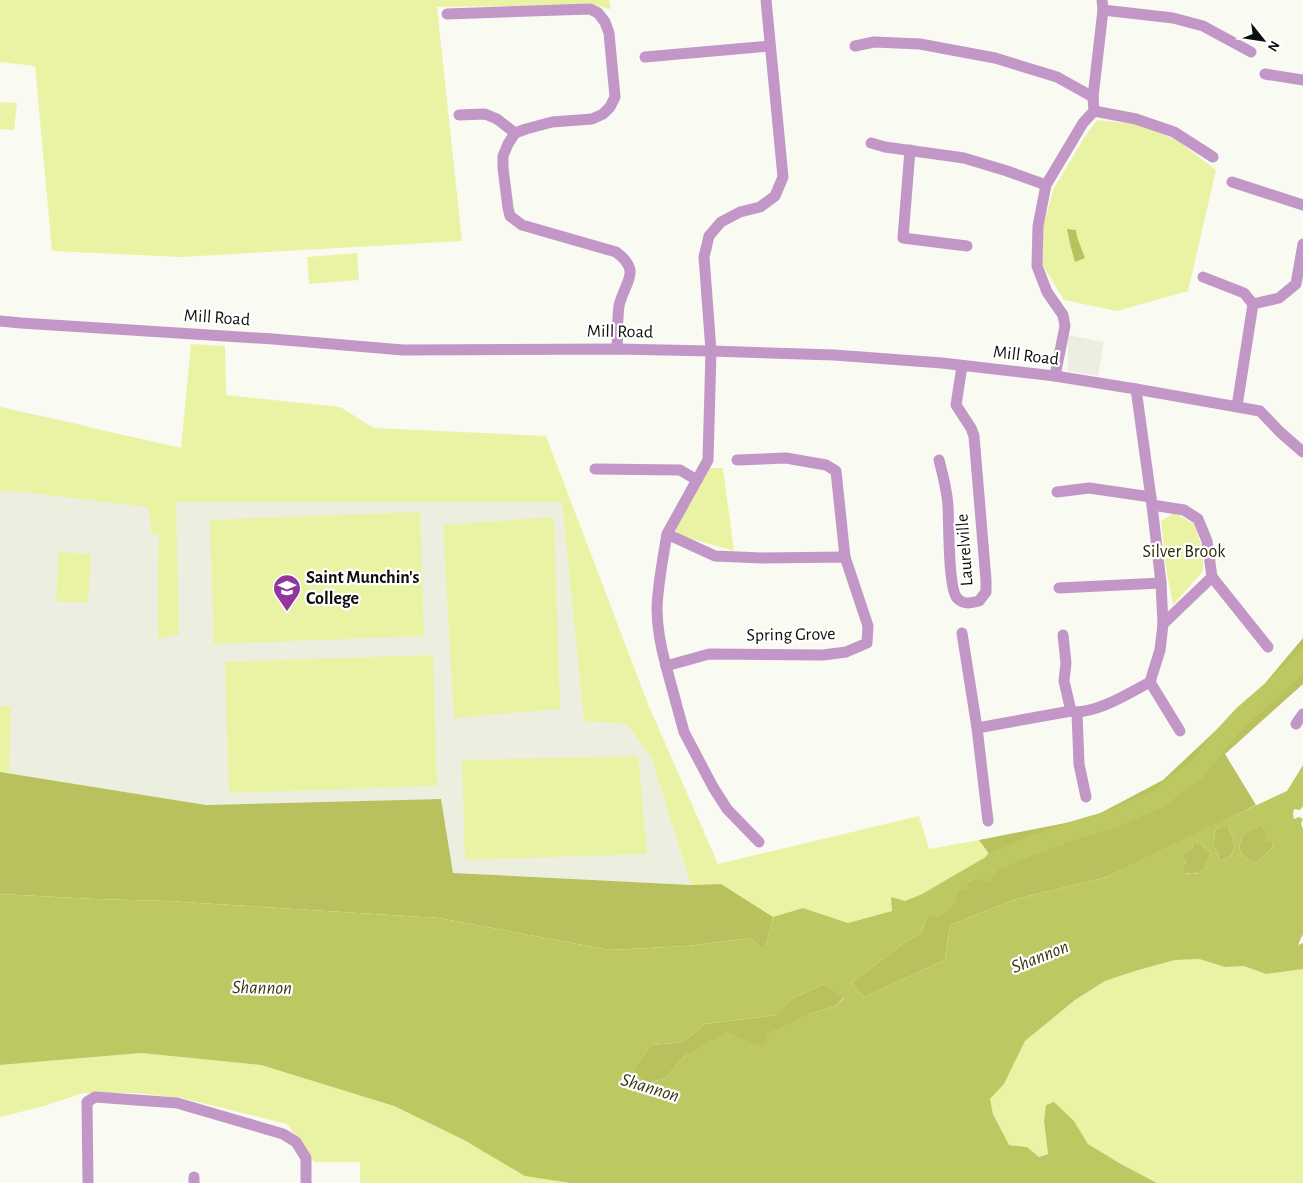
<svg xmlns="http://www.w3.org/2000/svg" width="1303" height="1183" viewBox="0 0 1303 1183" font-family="'Alegreya Sans',sans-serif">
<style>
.built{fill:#eceedf}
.green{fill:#eaf3a3}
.forest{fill:#b8c15d}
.water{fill:#bec863;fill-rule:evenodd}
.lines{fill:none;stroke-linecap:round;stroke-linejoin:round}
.river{stroke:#bec863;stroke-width:19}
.minor{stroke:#c297c8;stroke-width:11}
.labels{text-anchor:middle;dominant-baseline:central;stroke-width:4.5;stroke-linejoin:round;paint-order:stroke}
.street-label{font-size:18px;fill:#0f0f0d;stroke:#fff}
.park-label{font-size:18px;fill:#292c01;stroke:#fff}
.poi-label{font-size:18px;font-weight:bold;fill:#0f0f0d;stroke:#fff;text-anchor:start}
.water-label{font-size:19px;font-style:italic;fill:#34370c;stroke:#fff}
</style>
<rect width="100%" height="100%" fill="#f9faf2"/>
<!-- built -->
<g class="built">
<path d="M1068 335 1104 342 1098 376 1068 371Z"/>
<path d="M0 407 87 426 176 502H562L584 721 627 724 651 757 691 885 453 873 441 799 206 805 0 772Z"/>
</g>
<!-- green -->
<g class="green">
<path d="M0 0H609L611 9 590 5 437 7 462 241 181 257 52 251 35 66 0 62Z"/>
<path d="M0 102 17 103 14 130 0 129Z"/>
<path d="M1097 120 1142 125 1178 141 1216 170 1188 291 1117 311 1064 300 1042 264 1043 226 1054 188 1084 138Z"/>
<path d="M357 253 359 280 309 284 307 257Z"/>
<path d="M191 344 225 346 226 395 340 407 374 428 546 436 648 704 718 864 919 816 929 849 979 840 989 855 922 894 905 901 892 911 848 923 803 908 773 917 721 884 691 885 651 757 627 724 584 721 562 502H176L179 635 158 638V572L159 535H154L152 534 148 507 14 491 0 492V407L181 448Z"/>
<path d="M709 468H723L734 551 682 536 675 530Z"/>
<path d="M420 512 424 636 214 644 210 520Z"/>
<path d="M1174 513 1194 524 1203 550V571L1173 605 1166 568 1161 521Z"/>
<path d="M554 517 560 709 454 718 443 525Z"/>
<path d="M59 552 91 554 88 603 56 601Z"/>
<path d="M433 655 437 786 229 793 225 662Z"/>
<path d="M0 706 11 707 9 773 0 772Z"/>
<path d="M638 756 647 854 465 860 462 760Z"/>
<path d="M1199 959 1225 967 1244 966 1266 974 1303 969V1183H1157L1121 1164 1088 1144 1074 1121 1046 1105 1044 1121 1048 1154 1039 1157 1027 1147 1009 1145 993 1114 990 1099 1004 1084 1025 1041 1075 1000 1105 981 1135 971 1175 960Z"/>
<path d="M141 1053 261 1065 394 1106 464 1140 525 1175 570 1183H360V1162H314L287 1124 182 1098 135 1093H83L44 1106 0 1117V1065Z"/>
</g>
<!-- forest -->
<g class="forest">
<path d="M1067 229 1076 230 1077 237 1085 258 1075 262 1070 244Z"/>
<path d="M1303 638V684L1225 754 1256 805 1107 877 1016 899 950 925 945 960 864 997 851 983 901 945 921 933 928 915 959 891 968 882 975 879 994 861 979 840 1091 818 1163 780 1261 688Z"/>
<path d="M0 772 206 805 441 799 453 873 691 885 721 884 773 917 766 946H759L750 938 688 946 610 950 439 918 167 901 95 899 0 894Z"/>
<path d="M1263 826 1270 841 1274 842 1272 848 1256 863C1230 856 1237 829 1263 826Z"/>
<path d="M1221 827H1228C1232 835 1238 848 1231 855 1229 858 1224 859 1220 861L1216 849 1213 846C1215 840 1214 835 1216 829Z"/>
<path d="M1197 841 1211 853C1210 860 1205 864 1204 870 1197 874 1192 874 1184 873L1182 870 1183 865 1186 862 1181 855 1192 849 1193 844Z"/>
<path d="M824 984 844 997 836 1006 809 1014 763 1047 686 1055 665 1078 645 1084 633 1070 651 1045 683 1042 705 1024 777 1015 791 999Z"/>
</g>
<!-- water -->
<path class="water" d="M1303 765V806L1300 810 1294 809 1293 814 1294 819 1299 817 1303 819 1301 824 1303 829V934L1298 945 1303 943V969L1266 974 1244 966 1225 967 1199 959 1175 960 1135 971 1105 981 1075 1000 1025 1041 1004 1084 990 1099 993 1114 1009 1145 1027 1147 1039 1157 1048 1154 1044 1121 1046 1105 1054 1102 1074 1121 1088 1144 1121 1164 1157 1183H570L525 1176 464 1140 394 1106 261 1065 141 1053 0 1065V894L95 899 167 901 439 918 610 950 688 946 750 938 759 946H766L773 917 803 908 848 923 892 911 891 897 905 901 922 894 989 855 994 861 998 872 988 883 975 879 968 882 967 890 959 891 953 907 939 918 928 915 921 933 901 945 851 983 864 997 945 960 950 925 1016 899 1107 877 1211 826 1287 791ZM1221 827H1228C1232 835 1238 848 1231 855 1229 858 1224 859 1220 861L1216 849 1213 846C1215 840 1214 835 1216 829ZM1257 827H1263L1265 831V841L1274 843 1272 848 1256 863C1233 857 1235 835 1257 827ZM1197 841 1211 853C1210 860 1205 863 1204 870L1195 874 1192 871 1189 874 1184 873 1182 870 1183 865 1186 862 1181 855 1192 849 1193 844ZM824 984 844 998 836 1006 809 1014 768 1033 763 1047 726 1032 686 1055 665 1078 645 1084 633 1070 651 1045 683 1042 705 1024 778 1015 791 999Z"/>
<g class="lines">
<!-- river -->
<path class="river" d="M994 861 1031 846 1072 831 1113 819 1160 798 1185 777 1196 771 1219 741 1243 715 1273 689 1303 660"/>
<!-- minor -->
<g class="minor">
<path d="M1102 0 1103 10 1093 97 1094 111 1136 119 1174 132 1213 157"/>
<path d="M1103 10 1173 18 1203 26 1251 52"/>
<path d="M447 14 590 9 598 13 605 22 609 33 615 97 610 107 603 114 592 119 552 122 526 129 515 133 508 144 503 156V168L508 208 510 216 522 225 616 252C643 272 624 282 619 306 617 320 618 335 617 349"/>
<path d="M855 46 874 42 920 44 995 58 1057 77 1093 97"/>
<path d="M645 57 770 46"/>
<path d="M1265 74 1303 80"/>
<path d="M459 115 485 114 497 119 515 133"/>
<path d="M871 143 885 147 964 158 1007 171 1046 185"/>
<path d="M910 150 903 238 967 246"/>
<path d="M1232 182 1303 205"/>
<path d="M1203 277 1244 293 1253 304"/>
<path d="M0 321 21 323 273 339 403 350 617 349 711 351 834 355 942 363 1055 376 1136 389 1260 411 1280 432 1303 452"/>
<path d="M1055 376 1065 326 1063 315 1047 292 1037 266 1038 226 1046 185 1083 123 1094 111"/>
<path d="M1237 406 1253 304 1279 298 1296 284 1303 244"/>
<path d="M737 460 786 458 826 465 836 471 845 557"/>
<path d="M939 460C943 475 947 490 948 506 949 522 948 588 957 598 963 605 971 603 979 601L986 592V580L974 436 971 428 956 405 962 366"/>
<path d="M595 469 680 470 697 480"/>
<path d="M1057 492 1089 488 1151 497"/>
<path d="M1152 505 1184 510 1198 519 1207 541 1212 577 1163 624"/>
<path d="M667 534C663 558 658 583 657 608 657 627 661 648 666 666L709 654 823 655 846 652 867 643 868 626 845 557 762 558 715 556 667 534 708 460 711 351 704 257 709 236 721 222 740 212 760 207 775 196 783 177 766 0"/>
<path d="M1212 577 1268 647"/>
<path d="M1059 588 1161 583"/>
<path d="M962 633 977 728"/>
<path d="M1063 635 1066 663 1064 681 1071 711"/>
<path d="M666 666 684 732 713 787 727 809 759 842"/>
<path d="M1150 682 1180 731"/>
<path d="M1077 713 1079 764 1086 797"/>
<path d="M1296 724 1303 714"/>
<path d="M988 821 977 728 1071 711C1093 716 1131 692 1150 682L1160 650 1163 624 1161 583 1152 505 1136 389"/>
<path d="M88 1183 87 1102 95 1097 177 1103 283 1134 296 1142 306 1158V1183"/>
<path d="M194 1183V1177"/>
</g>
</g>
<!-- icons -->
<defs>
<g id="school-pin" transform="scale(1.4375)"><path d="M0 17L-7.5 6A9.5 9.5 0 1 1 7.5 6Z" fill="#92359f" stroke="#fff"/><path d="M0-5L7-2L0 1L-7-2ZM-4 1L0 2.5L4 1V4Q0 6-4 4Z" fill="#fff"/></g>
</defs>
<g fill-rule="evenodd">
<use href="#school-pin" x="287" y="588"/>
</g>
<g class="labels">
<!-- street labels -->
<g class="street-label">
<text transform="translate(217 318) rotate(4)">Mill Road</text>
<text transform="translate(620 332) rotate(1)">Mill Road</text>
<text transform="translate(1026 356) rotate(7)">Mill Road</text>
<text transform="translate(965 550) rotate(-94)">Laurelville</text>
<text transform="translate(791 635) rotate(-1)">Spring Grove</text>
</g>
<!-- park labels -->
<g class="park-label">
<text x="1184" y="552">Silver Brook</text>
</g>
<!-- poi labels -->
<g class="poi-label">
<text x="306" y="578">Saint Munchin's<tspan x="306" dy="21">College</tspan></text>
</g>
<!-- water labels -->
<g class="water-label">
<text transform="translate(1040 957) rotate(-22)">Shannon</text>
<text transform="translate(262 988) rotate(1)">Shannon</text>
<text transform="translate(650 1088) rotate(17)">Shannon</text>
</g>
</g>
<!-- north arrow -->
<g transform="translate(1263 40) rotate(120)" stroke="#ffffff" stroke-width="4" paint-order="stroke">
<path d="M0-4L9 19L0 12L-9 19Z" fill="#0f0f0d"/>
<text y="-8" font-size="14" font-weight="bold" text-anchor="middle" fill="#0f0f0d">N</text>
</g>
</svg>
